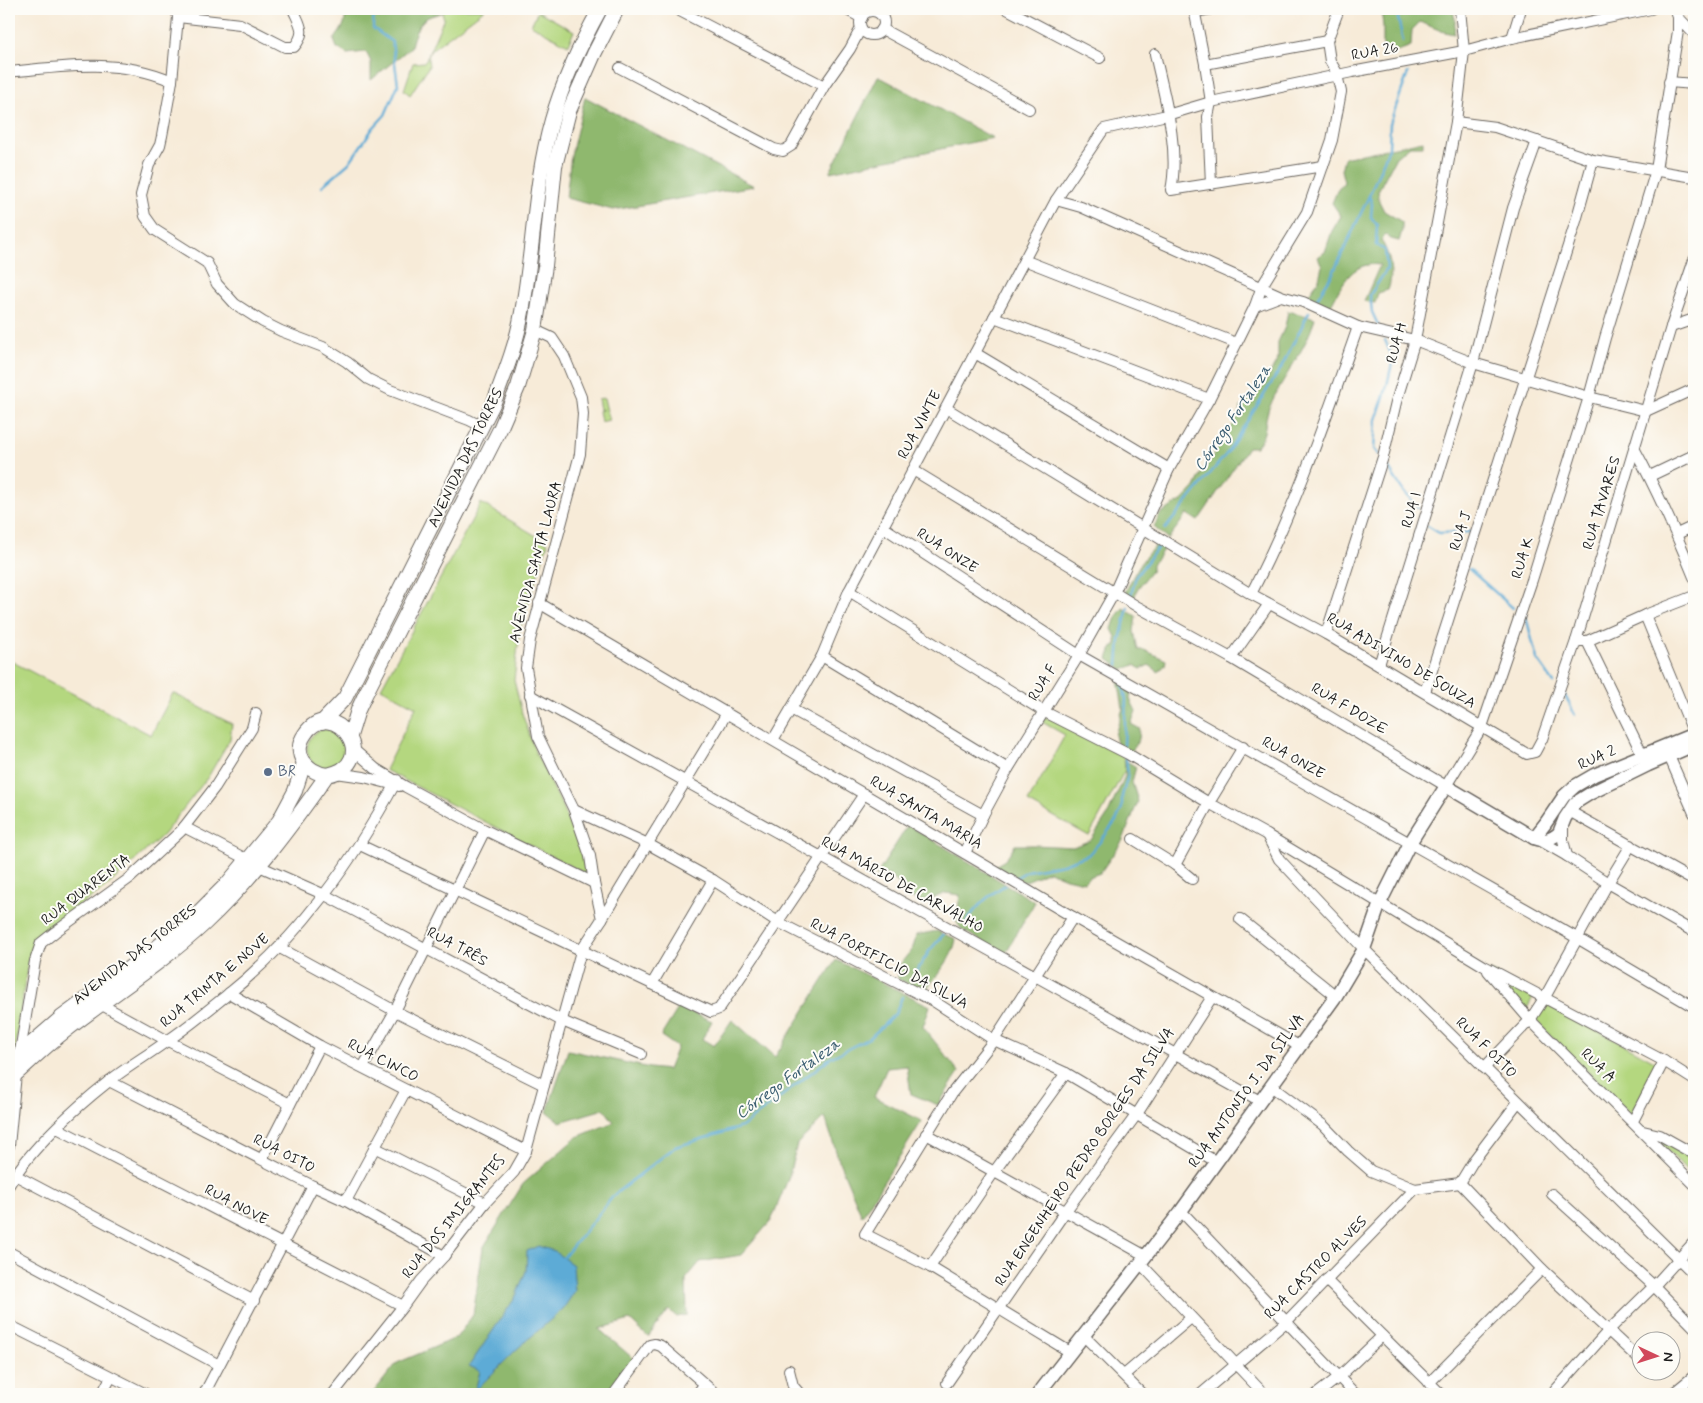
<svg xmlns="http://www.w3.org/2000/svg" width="1703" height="1403" viewBox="0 0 1703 1403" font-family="Mynerve,sans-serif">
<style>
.green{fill:#b4d77f;stroke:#687a4e}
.forest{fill:#8fb86e;stroke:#566a45}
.water{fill:#5dabd6;stroke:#3c6479}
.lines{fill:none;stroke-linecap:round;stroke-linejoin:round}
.stream{stroke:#5dabd6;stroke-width:2.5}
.minor-casing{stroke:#69645e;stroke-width:12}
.tertiary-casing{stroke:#69645e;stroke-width:15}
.secondary-casing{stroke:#69645e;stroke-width:16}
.minor{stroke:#fff;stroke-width:10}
.tertiary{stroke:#fff;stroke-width:12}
.secondary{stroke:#fff;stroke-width:14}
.service-dot{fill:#5c6f8a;stroke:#fdfcf7;stroke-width:2}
.labels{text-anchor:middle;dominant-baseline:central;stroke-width:4;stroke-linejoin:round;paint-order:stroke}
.street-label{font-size:15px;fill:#1c1c1c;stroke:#fdfcf7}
.service-label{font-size:15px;fill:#4e5e75;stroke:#fdfcf7;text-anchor:start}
.water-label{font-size:16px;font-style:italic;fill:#395c70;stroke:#fdfcf7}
</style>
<rect width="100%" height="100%" fill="#fdfcf7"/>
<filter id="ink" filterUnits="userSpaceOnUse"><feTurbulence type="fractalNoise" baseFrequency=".02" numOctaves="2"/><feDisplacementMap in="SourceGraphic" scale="10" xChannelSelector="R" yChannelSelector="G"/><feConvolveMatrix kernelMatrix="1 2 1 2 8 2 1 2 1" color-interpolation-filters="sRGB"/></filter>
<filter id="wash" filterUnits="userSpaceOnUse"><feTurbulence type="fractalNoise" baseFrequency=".0096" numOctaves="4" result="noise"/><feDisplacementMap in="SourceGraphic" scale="20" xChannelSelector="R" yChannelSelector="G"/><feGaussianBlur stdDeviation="1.12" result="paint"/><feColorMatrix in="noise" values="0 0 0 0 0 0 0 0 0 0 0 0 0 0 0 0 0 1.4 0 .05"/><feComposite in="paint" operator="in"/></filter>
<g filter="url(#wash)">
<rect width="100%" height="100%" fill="#f7ebd8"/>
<!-- green -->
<g class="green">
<path d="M447 9H485L431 50 428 57 429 66 410 95 404 90 413 63 425 62 444 18 442 13Z"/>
<path d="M538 11 574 31 568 45 531 25Z"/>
<path d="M604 398 609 420 601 422 599 411 604 409 600 410 598 399Z"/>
<path d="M481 503 548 543 520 629 514 680 522 713 536 754 559 799 581 853 586 874 385 770 416 707 381 688Z"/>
<path d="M9 660 151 735 173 693 232 724 230 739 208 777 163 835 105 888 38 934 28 961 15 1050 9 1056Z"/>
<path d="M1044 718H1052L1124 757 1125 770 1089 836 1028 802 1065 735 1042 722Z"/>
<circle cx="327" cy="749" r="20"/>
<path d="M1489 970 1534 996 1525 1012Z"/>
<path d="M1546 1002 1658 1063 1631 1114 1535 1020Z"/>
<path d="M1654 1136 1694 1158V1178Z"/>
</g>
<!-- forest -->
<g class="forest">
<path d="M343 9H447C440 15 432 14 425 19 418 24 412 39 411 47L371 80V62L366 52 347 54 337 48 334 40C341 30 349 21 343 9Z"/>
<path d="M1381 9H1453L1455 22 1454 34 1444 32 1420 22 1412 30 1411 46 1398 51 1383 50V26Z"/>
<path d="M878 76 993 138 830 172Z"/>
<path d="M585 97 754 186 613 210 566 198 571 155Z"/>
<path d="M1423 141V146H1410L1396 157 1378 191 1379 201 1384 211 1402 222V231L1399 241 1391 239 1386 235 1381 240C1390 255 1394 274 1388 290L1378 293 1375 303 1364 301 1380 265C1350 260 1341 288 1328 310L1306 299 1319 279 1322 266 1318 257 1325 252 1332 231 1341 216 1332 203 1337 191 1344 182 1341 170 1344 158Z"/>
<path d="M1288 311 1315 318C1306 351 1282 377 1269 408 1263 423 1268 434 1256 447H1248L1198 521 1187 514 1168 539 1154 527 1161 513 1183 500 1195 487 1203 470 1213 456 1221 438 1234 424 1241 407 1262 388 1278 359V342L1285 327Z"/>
<path d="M1156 539 1166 545 1157 559 1152 564V570L1138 588 1134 598 1125 593C1132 578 1142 557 1155 547Z"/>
<path d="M1123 608 1136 616 1134 631 1138 650H1144L1166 660 1165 665 1159 672 1149 665 1141 669 1134 665 1123 670 1108 659 1112 648 1116 646V637L1112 629 1116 617Z"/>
<path d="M1118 680 1132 687 1130 699 1136 711 1131 724 1140 729 1139 739 1132 751 1117 744 1115 735 1123 708Z"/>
<path d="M1125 760 1136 767 1132 782 1138 801 1123 840 1100 873 1089 877 1084 882 1066 878 1049 871 1024 882 995 866 1005 860 1015 845H1034L1073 847 1091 840 1107 816 1125 776Z"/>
<path d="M908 825 1035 902 1005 954 962 930 956 921 960 895 946 893 923 902 907 896 899 884 889 875 876 876Z"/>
<path d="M937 931 956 939C953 959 936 976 924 992L898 979C897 961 906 960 913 947 915 943 915 938 916 935Z"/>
<path d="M836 960 930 1006 923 1027 959 1072 938 1105 911 1094 907 1066 887 1068 874 1097 922 1121 862 1216 840 1164 825 1117 797 1144 788 1179 771 1221 741 1255 700 1262 686 1279 687 1315 677 1317 669 1310 648 1337 630 1320 599 1329 635 1360 610 1394H372L397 1363 456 1338 473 1315 483 1248 523 1184 577 1137 614 1122 604 1109 560 1122 547 1112 568 1050 650 1068 668 1070 677 1047 661 1036 679 1007 712 1021 702 1039 714 1046 732 1020 775 1057Z"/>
</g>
<!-- water -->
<path class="water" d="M538 1246 554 1251 573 1265 575 1291 563 1309 517 1349 475 1391 480 1371 469 1366 515 1298 526 1271 527 1251Z"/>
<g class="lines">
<!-- stream -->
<g class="stream">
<path d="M1396 9 1403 41"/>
<path d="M322 186 349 163 373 128 385 115 398 85 392 42 373 28 374 9"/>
<path d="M1369 196 1372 204 1371 217 1377 225 1376 245 1385 250 1387 269 1370 295 1372 312 1378 325"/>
<path d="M1316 300 1333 273 1369 196 1389 148 1390 123 1408 73"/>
<path d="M1378 454 1374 449 1376 420 1386 390 1393 359 1385 340"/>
<path d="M1386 464 1402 489 1418 508"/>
<path d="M1426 525 1439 533 1471 532"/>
<path d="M1165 529 1227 453 1281 368 1309 312"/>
<path d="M1469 569 1513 608"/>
<path d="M1131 595 1136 576 1159 546"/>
<path d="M1525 613 1537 659 1554 683"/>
<path d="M1118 665 1120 640 1128 607"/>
<path d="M1123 684 1126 700 1124 745"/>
<path d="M1562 690 1575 715"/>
<path d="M1014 879 1027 871 1063 864 1088 855 1099 843 1116 821 1122 808V796L1128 775 1126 757"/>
<path d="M966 923C976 906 988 896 1005 885"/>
<path d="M912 979 930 950 944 934"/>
<path d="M563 1258 615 1194 675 1147 742 1127 830 1058 871 1037 895 1014 902 997"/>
</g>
</g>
</g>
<g filter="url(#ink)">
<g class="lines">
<!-- minor casing -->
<g class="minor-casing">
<g id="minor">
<path d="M176 9 178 17 172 81 162 136 160 145 149 165 141 195 145 216 155 230 207 263 217 284 235 304 263 322 281 331 323 347 347 362 368 379 390 390 469 420 483 427"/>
<path d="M676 9 824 86"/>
<path d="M845 9 862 18"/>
<path d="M1007 9 1100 58"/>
<path d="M1194 9 1205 64 1211 102 1208 117 1211 184"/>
<circle cx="872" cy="23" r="12"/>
<path d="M1195 12 1211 9"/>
<path d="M178 17 240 24 285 47H294C307 32 300 25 293 9"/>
<path d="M1678 17 1694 34"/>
<path d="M882 29 1029 109"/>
<path d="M1512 38 1521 9"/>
<path d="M1155 54C1164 95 1180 149 1171 190L1323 166"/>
<path d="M1205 64 1327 41"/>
<path d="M620 68 774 149 783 151 791 146 824 86 850 49 861 28"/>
<path d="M9 72C63 66 121 58 172 81"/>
<path d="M1669 82 1694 84"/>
<path d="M1456 122 1495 127 1593 160 1694 177"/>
<path d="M1056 200 1081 207 1281 296"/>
<path d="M1024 260 1236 343"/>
<path d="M1255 306 1281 296 1303 302 1358 327 1415 340 1473 363 1589 397 1646 411 1694 389"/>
<path d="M994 317 1209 399"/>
<path d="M1671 327 1694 319"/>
<path d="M975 353 1169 469"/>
<path d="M946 408 1251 594 1326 634 1527 754 1535 752 1542 739 1576 641 1671 327 1694 260"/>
<path d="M1634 448C1657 490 1676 533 1694 577"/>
<path d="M913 470 1138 607 1231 658 1446 786 1482 727 1532 580 1589 397 1605 338 1656 170 1678 31V17L1675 9"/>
<path d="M1650 476 1694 455"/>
<path d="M883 527 1079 655 1577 938 1694 1007"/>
<path d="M1677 534 1694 526"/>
<path d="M849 591 1043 711 1128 754 1209 803 1267 835 1484 966 1664 1061 1694 1080"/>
<path d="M1251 594C1295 509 1326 418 1358 327"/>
<path d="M539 603 1073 917 1299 1046"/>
<path d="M1645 615 1694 734"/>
<path d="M1326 634 1383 457 1396 402 1415 340 1456 122 1464 51 1460 9"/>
<path d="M1576 641H1587L1645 760"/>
<path d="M1587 641 1645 615 1694 596"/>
<path d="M822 656 1008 769"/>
<path d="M1231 658 1269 604"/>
<path d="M1379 665 1473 363 1513 208 1537 141"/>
<path d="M1425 692 1576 221 1593 160"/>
<path d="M530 695 1260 1101"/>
<path d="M791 709 983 815"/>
<path d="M773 740 822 656 849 591 1048 215 1056 200 1104 129 1167 115 1211 102 1352 72 1464 51 1512 38 1651 9"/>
<path d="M353 749 376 769 406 787 485 830 594 883"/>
<path d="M1669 756 1694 813"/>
<path d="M336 773 364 777 399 786"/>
<path d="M574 810 648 844 713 880 778 922 935 1002 994 1040 1066 1073 1215 1161"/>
<path d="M1569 811 1694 881"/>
<path d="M1563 825V840L1567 856"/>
<path d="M184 827 248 860"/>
<path d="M1267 835 1279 859 1364 949 1694 1274"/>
<path d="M1133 839 1175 865 1192 879"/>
<path d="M1541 841 1567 856 1608 883 1694 932"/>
<path d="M360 845 711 1012 719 1009 864 794"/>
<path d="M965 853 983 815 1008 769 1079 655 1114 593 1169 469 1209 399 1255 306 1262 286 1307 212 1332 140 1341 92 1336 71 1330 61 1327 41 1339 9"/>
<path d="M1175 865 1209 803 1243 747"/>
<path d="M259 866 325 895 562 1021 641 1054"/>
<path d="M602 919 727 713"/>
<path d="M1240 919 1336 996"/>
<path d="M280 948 395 1011 544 1085"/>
<path d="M1488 971 1530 1020 1694 1184"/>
<path d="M652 984 713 880"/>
<path d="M229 993 320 1046 526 1151"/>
<path d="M102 1005 168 1041 290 1104"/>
<path d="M20 1052 35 961 41 943 55 932 130 878 181 831 215 787 252 728 256 713"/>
<path d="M363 1067 395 1011 485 830"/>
<path d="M1484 1068 1530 1020 1545 997 1608 883 1631 845"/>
<path d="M109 1081 313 1186 346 1201 444 1256"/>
<path d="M1271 1086 1323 1125 1348 1151 1371 1171 1415 1189"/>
<path d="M1633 1121 1664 1061"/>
<path d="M57 1128 403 1306"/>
<path d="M1643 1131 1660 1135 1694 1154"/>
<path d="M926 1134 1146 1256"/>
<path d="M9 1146 16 1074"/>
<path d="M374 1147 485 1203"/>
<path d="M262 1159 320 1046"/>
<path d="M15 1175 254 1301"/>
<path d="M1460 1183 1542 1269 1640 1360"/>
<path d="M1460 1183 1474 1160 1518 1102"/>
<path d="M9 1185C30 1149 75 1108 108 1082 127 1067 148 1055 167 1041 188 1027 207 1011 227 995 300 937 353 861 397 780"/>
<path d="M1552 1194 1654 1286 1694 1327"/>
<path d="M346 1201 406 1090"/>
<path d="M1181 1211 1355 1394"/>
<path d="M9 1252 219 1365"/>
<path d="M1141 1264 1264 1394"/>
<path d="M930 1267 994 1172 1066 1073"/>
<path d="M1326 1280 1441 1394"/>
<path d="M9 1325 146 1394"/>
<path d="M1083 1335 1142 1394"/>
<path d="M1070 1352 930 1267 865 1234 952 1093 994 1040 1073 917"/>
<path d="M789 1370 793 1386 800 1394"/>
<path d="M1124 1375 1191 1318"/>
<path d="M947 1383 1065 1212 1137 1114 1212 997"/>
<path d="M1429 1383 1542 1269"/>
<path d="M102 1394 111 1377"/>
<path d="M204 1394 313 1186"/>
<path d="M333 1394 403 1306 421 1281 444 1256 485 1203 514 1172 526 1151 581 951 602 919 594 883 590 856 574 810 538 736 526 668 530 640 580 454 583 414 581 397 564 356 552 338 535 330"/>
<path d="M614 1394 650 1345 655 1344 661 1346 716 1394"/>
<path d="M697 1394 704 1385"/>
<path d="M1201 1394 1286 1322 1415 1189 1460 1183"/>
<path d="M1317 1394 1339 1377 1382 1336"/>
<path d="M1552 1394 1609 1330 1654 1286 1694 1242"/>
<path d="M1672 1394 1694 1376"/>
</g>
</g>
<!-- tertiary casing -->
<g class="tertiary-casing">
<g id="tertiary">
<path d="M1534 838 1545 824 1564 796 1575 786 1594 775 1694 734"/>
<path d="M1038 1394 1181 1211 1336 996 1364 949 1380 903 1410 843 1446 786 1534 838C1544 842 1551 840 1559 833L1565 818 1575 803 1591 793 1648 765 1694 745"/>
</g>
</g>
<!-- secondary casing -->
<g class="secondary-casing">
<g id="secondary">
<path d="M322 722 345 698 494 402C505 373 517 343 522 312 534 248 534 183 552 120 563 81 580 45 600 9"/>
<path d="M350 736 358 710 365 695 500 429 518 387 535 330 545 266 555 166 569 111 594 54 617 9"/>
<path d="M9 1063 61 1018 155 949 195 916 227 884 279 821 295 791 304 763"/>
<path d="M9 1080C29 1063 47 1044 69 1028 114 993 162 963 204 924 251 880 290 828 327 775 384 764 333 693 305 734 291 754 307 772 327 775"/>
</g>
</g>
<!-- minor -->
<use href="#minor" class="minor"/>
<!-- tertiary -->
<use href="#tertiary" class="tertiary"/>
<!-- secondary -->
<use href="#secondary" class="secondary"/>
</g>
</g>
<!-- markers -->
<circle class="service-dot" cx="268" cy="772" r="5"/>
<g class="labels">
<!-- street labels -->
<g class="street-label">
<text transform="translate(1375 52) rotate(-10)">RUA 26</text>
<text transform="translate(1397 343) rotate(-75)">RUA H</text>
<text transform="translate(920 425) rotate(-62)">RUA VINTE</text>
<text transform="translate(466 458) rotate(-64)">AVENIDA DAS TORRES</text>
<text transform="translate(1602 503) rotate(-73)">RUA TAVARES</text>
<text transform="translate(1412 510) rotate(-73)">RUA I</text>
<text transform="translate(1461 531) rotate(-72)">RUA J</text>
<text transform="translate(947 551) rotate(33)">RUA ONZE</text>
<text transform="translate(1523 558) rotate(-73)">RUA K</text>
<text transform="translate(536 562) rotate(-75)">AVENIDA SANTA LAURA</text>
<text transform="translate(1401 661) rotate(31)">RUA ADIVINO DE SOUZA</text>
<text transform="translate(1043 683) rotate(-58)">RUA F</text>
<text transform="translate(1349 709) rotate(31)">RUA F DOZE</text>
<text transform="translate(1293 758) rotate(30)">RUA ONZE</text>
<text transform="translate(1597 758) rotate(-24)">RUA 2</text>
<text transform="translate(926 813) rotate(31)">RUA SANTA MARIA</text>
<text transform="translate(902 885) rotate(29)">RUA MÁRIO DE CARVALHO</text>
<text transform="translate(86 890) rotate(-37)">RUA QUARENTA</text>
<text transform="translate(457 947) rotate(28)">RUA TRÊS</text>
<text transform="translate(135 955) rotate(-38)">AVENIDA DAS TORRES</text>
<text transform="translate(889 964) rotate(28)">RUA PORIFICIO DA SILVA</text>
<text transform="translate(215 981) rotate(-40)">RUA TRINTA E NOVE</text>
<text transform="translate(1486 1048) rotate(45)">RUA F OITO</text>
<text transform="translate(383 1061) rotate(27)">RUA CINCO</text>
<text transform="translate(1598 1066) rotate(44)">RUA A</text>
<text transform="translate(1247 1091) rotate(-54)">RUA ANTONIO J. DA SILVA</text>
<text transform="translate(284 1154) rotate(27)">RUA OITO</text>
<text transform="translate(1085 1157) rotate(-56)">RUA ENGENHEIRO PEDRO BORGES DA SILVA</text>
<text transform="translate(236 1205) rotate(28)">RUA NOVE</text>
<text transform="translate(454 1217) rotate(-51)">RUA DOS IMIGRANTES</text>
<text transform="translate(1316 1268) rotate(-45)">RUA CASTRO ALVES</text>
</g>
<!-- service labels -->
<g class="service-label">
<text x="278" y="772">BR</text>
</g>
<!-- water labels -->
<g class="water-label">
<text transform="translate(1233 418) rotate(-56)">Córrego Fortaleza</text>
<text transform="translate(788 1079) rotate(-36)">Córrego Fortaleza</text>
</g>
</g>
<!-- margin -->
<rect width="1703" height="1403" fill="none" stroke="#fdfcf7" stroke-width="30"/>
<!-- north arrow -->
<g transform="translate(1656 1356) rotate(94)"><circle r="24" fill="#fdfcf7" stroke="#a3a29f"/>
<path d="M0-4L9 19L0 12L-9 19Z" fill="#d1495b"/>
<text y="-8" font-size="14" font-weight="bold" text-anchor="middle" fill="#1c1c1c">N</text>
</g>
</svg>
